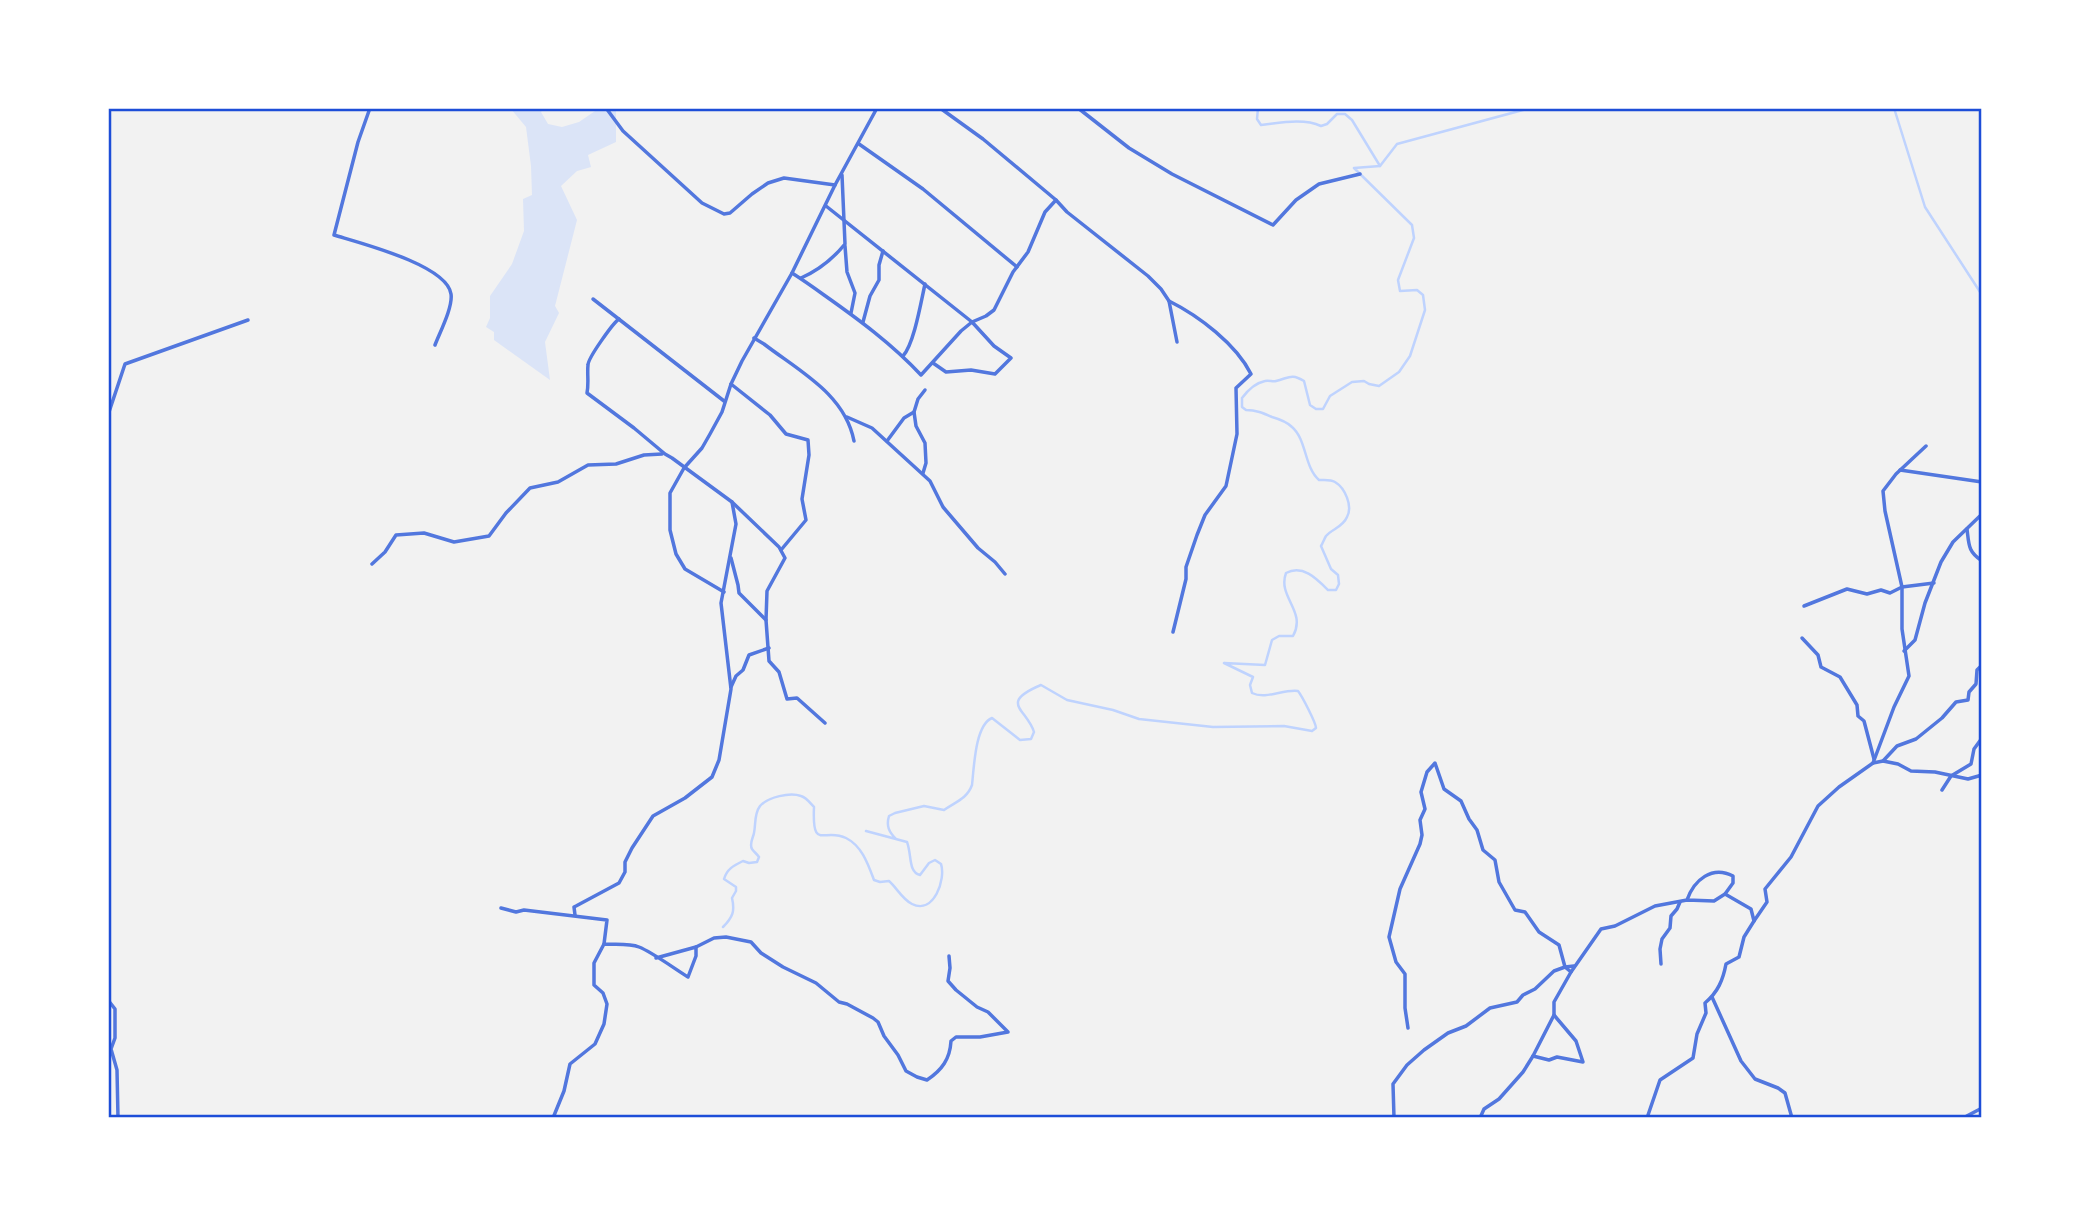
<svg xmlns="http://www.w3.org/2000/svg" width="2090" height="1226" viewBox="0 0 2090 1226" font-family="Helvetica,sans-serif">
<style>
.green{fill:#dbe4f7}
.lines{fill:none;stroke-linecap:round;stroke-linejoin:round}
.stream{stroke:#bfd3fe;stroke-width:2.5}
.minor{stroke:#5277de;stroke-width:3.5}
.neatline{fill:none;stroke:#1d4ed8;stroke-width:2.5}
</style>
<rect width="100%" height="100%" fill="#f2f2f2"/>
<!-- green -->
<path class="green" d="M511 109H543L541 112 548 124 562 127 579 122 598 109H616V142L588 155 591 167 577 171 561 186 577 220 555 306 559 313 545 342 550 380 494 340V332L486 327 490 318V296L512 264 524 231 523 199 532 195 531 166 526 127Z"/>
<g class="lines">
<!-- stream -->
<g class="stream">
<path d="M1894 108 1925 207 1982 295"/>
<path d="M1380 166 1397 144 1530 108"/>
<path d="M723 927C733 917 735 911 732 898L736 891V887L724 879C727 869 733 866 743 861L749 863 757 862 759 857C757 854 754 852 752 849 749 844 753 838 754 833 756 823 754 814 760 806 768 797 790 792 801 796 807 798 810 803 814 807 812 852 824 827 846 838 862 846 868 864 874 880L880 882 889 881C897 888 902 899 912 904 934 915 946 879 941 864L935 860 929 863 920 875C908 872 912 855 907 842L866 831 896 839C889 832 886 826 889 816L895 813 924 806 944 810C955 802 967 799 972 785 974 768 975 725 992 718L1020 740 1031 739 1034 732C1027 709 998 703 1041 685L1067 700 1113 710 1139 719 1213 727 1284 726 1312 731 1316 728C1316 723 1302 696 1298 691 1283 689 1266 700 1252 693L1250 685 1253 677 1224 663 1265 665 1272 640 1279 636H1293C1307 611 1277 597 1286 573 1303 564 1317 579 1328 590H1336L1339 584 1338 575 1331 569 1321 546C1323 543 1324 539 1326 536 1332 529 1343 527 1347 517 1353 506 1345 488 1335 482 1330 479 1324 480 1319 480 1304 467 1307 440 1292 427 1287 422 1279 419 1272 417 1263 413 1256 410 1246 410L1242 407V398C1248 390 1255 383 1265 381 1269 380 1273 382 1276 381 1289 378 1291 373 1304 381L1310 405 1316 409H1323L1330 396 1352 382 1364 381 1369 384 1379 386 1399 372 1410 356 1425 310 1423 295 1417 290 1400 291 1398 280 1414 238 1412 225 1354 168 1380 166 1352 120 1345 114H1337L1327 124 1321 126C1303 118 1280 123 1261 125L1257 119 1258 108"/>
</g>
<!-- minor -->
<g class="minor">
<path d="M370 108 358 142 334 235C360 243 447 265 451 294 453 307 440 332 435 345"/>
<path d="M606 108 623 131 702 203 724 214 730 213 752 194 768 183 784 178 835 185"/>
<path d="M940 108 983 139 1056 200 1067 212 1148 276 1161 289 1169 301 1177 342"/>
<path d="M1078 108 1129 148 1172 174 1273 225 1296 200 1319 184 1360 174"/>
<path d="M859 144 923 189 1017 267"/>
<path d="M826 206 972 322 994 346 1011 358 995 374 971 370 946 372 933 363"/>
<path d="M845 246 847 272 855 293 851 313"/>
<path d="M792 273C803 280 813 287 824 295 858 319 892 344 921 375L961 331 972 322 986 316 994 310 1013 272 1028 252 1045 212 1056 200"/>
<path d="M801 278C819 270 832 260 845 244L842 175"/>
<path d="M593 299 724 401"/>
<path d="M1169 301C1199 316 1236 344 1251 374L1236 388 1237 434 1226 486 1205 515 1197 535 1186 567V579L1173 632"/>
<path d="M619 319C613 323 588 358 588 365 587 374 589 383 587 393L634 428 665 454 672 458 732 502 779 547 785 558 767 591 766 620"/>
<path d="M863 322 870 296 879 280V265L883 251"/>
<path d="M754 338 764 344C799 371 845 394 854 441"/>
<path d="M903 356C914 344 921 302 925 284"/>
<path d="M731 384 770 415 786 434 808 440 809 455 802 499 806 520 781 550"/>
<path d="M914 412 916 426 925 443 926 463 923 473"/>
<path d="M108 415 125 364 248 320"/>
<path d="M847 417 872 428 930 481 943 507 978 548 995 562 1005 574"/>
<path d="M887 441 904 418 914 412 918 399 925 390"/>
<path d="M1900 470 1982 482"/>
<path d="M1967 529C1969 545 1968 552 1982 561"/>
<path d="M731 558 738 585 739 593 766 620 769 661 779 672 787 699 797 698 825 723"/>
<path d="M372 564 385 552 396 535 424 533 454 542 489 536 506 513 530 488 558 482 588 465 616 464 644 455 662 454"/>
<path d="M724 592 685 569 676 554 670 530V493L684 468 702 448 710 434 722 412 731 384 742 361 792 273 835 185 877 108"/>
<path d="M1804 606 1847 589 1867 594 1881 590 1890 593 1902 587 1934 583"/>
<path d="M1802 638 1818 655 1821 667 1840 677 1857 705 1858 716 1864 721 1874 759"/>
<path d="M1904 651 1915 640 1925 603 1941 562 1953 542 1982 514"/>
<path d="M731 687 736 676 743 670 749 655 769 648"/>
<path d="M1883 761 1898 764 1911 771 1935 772 1968 779 1982 775"/>
<path d="M1873 763 1883 761 1897 746 1916 739 1942 718 1956 702 1968 700 1969 692 1976 684 1977 670 1982 665"/>
<path d="M1942 790 1951 776 1971 764 1974 749 1982 738"/>
<path d="M1725 894 1751 909 1754 921 1767 902 1765 889 1791 857 1818 806 1839 787 1873 763 1894 707 1909 676 1902 629V587L1885 511 1883 491 1896 474 1926 446"/>
<path d="M501 908 516 912 524 910 607 920 604 944"/>
<path d="M575 915 574 907 576 906 619 883 625 872V862L632 848 653 816 685 798 712 777 719 760 731 689 721 603 736 524 732 502"/>
<path d="M696 947 714 938 726 937 751 942 761 953 783 967 816 983 839 1002 847 1004 873 1018 878 1022 884 1036 898 1055 906 1071 917 1077 927 1080C942 1070 950 1059 951 1041L956 1037H980L1008 1032 988 1012 977 1007 956 990 948 981 950 968 949 956"/>
<path d="M1661 964 1660 949 1662 939 1670 928 1671 916 1677 909 1680 902"/>
<path d="M1712 997 1741 1061 1755 1079 1778 1088 1785 1093 1792 1118"/>
<path d="M108 1000 115 1009V1038L111 1049 117 1070 118 1118"/>
<path d="M1408 1028 1405 1008V974L1396 962 1389 937 1400 889 1420 844 1422 835 1420 820 1425 809 1421 792 1427 772 1435 763 1444 789 1461 801 1469 819 1477 830 1483 850 1495 860 1499 882 1515 910 1525 912 1539 932 1559 945 1565 967 1571 972"/>
<path d="M1533 1056 1549 1060 1557 1057 1583 1062 1576 1041 1554 1015"/>
<path d="M553 1118 564 1091 570 1064 595 1044 604 1024 607 1004 603 993 594 985V963L604 944C615 945 629 943 639 947 652 952 675 969 688 977L696 956V947L656 958"/>
<path d="M1394 1118 1393 1084 1407 1065 1424 1050 1448 1033 1466 1026 1490 1008 1517 1002 1523 995 1535 989 1554 971 1565 967 1574 966"/>
<path d="M1480 1118 1484 1109 1499 1099 1523 1072 1533 1056 1554 1015V1002L1571 972 1601 929 1615 926 1655 906 1687 900 1714 901 1725 894 1733 883V876C1712 865 1694 880 1687 900"/>
<path d="M1647 1118 1660 1080 1693 1058 1697 1034 1706 1013 1705 1003C1718 992 1723 980 1726 964L1739 957 1744 937 1754 921"/>
<path d="M1963 1118 1982 1108"/>
</g>
</g>
<!-- border -->
<rect width="2090" height="1226" fill="none" stroke="#ffffff" stroke-width="220"/>
<rect x="110" y="110" width="1870" height="1006" class="neatline"/>
</svg>
